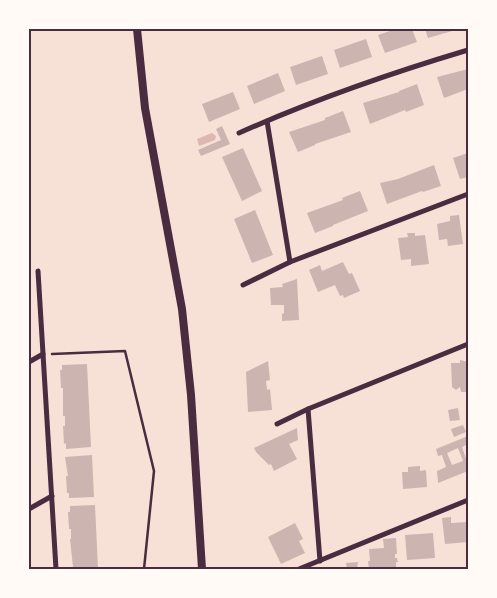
<svg xmlns="http://www.w3.org/2000/svg" width="497" height="598" viewBox="0 0 497 598" font-family="'Asap Condensed',sans-serif">
<style>
.water{fill:#dcb8b0}
.building{fill:#ccb4b1;fill-rule:evenodd}
.lines{fill:none;stroke-linecap:round;stroke-linejoin:round}
.path{stroke:#4a2c40;stroke-width:2.5}
.minor{stroke:#4a2c40;stroke-width:5}
.tertiary{stroke:#4a2c40;stroke-width:8}
.neatline{fill:none;stroke:#4a2c40;stroke-width:2}
</style>
<rect width="100%" height="100%" fill="#f7e1d7"/>
<!-- water -->
<path class="water" d="M212 133 216 136 215 140 199 146 197 139Z"/>
<!-- building -->
<g class="building">
<path d="M396 29H412L417 42 385 53 378 35Z"/>
<path d="M425 29H459L428 38Z"/>
<path d="M366 39 372 57 340 68 334 50Z"/>
<path d="M322 56 328 74 296 85 290 67Z"/>
<path d="M468 69V89L444 98 437 77Z"/>
<path d="M278 73 285 91 254 104 247 86Z"/>
<path d="M417 84 424 105 406 112 405 110 370 124 363 103 399 92V91Z"/>
<path d="M233 92 240 109 209 122 202 104Z"/>
<path d="M343 111 351 132 315 144V145L298 152 289 132 325 120V118Z"/>
<path d="M222 126 230 144 201 156 198 150 221 140 216 129Z"/>
<path d="M243 148 262 191 242 201 222 157Z"/>
<path d="M468 153V177L460 179 453 158Z"/>
<path d="M434 165 441 186 423 192 422 191 387 204 380 183 398 179Z"/>
<path d="M360 191 368 211 333 225V226L315 233 307 213 343 200 342 198Z"/>
<path d="M255 210 273 255 252 263 234 219Z"/>
<path d="M459 215 463 244 448 246 447 239 439 240 437 224 450 221V216Z"/>
<path d="M407 233H415V236L425 235 429 264 411 266V259L401 260 398 238 408 237Z"/>
<path d="M343 262 349 274 352 273 360 291 344 298 343 295 340 296 335 285 318 292 309 270 320 265 322 271Z"/>
<path d="M297 279 299 320 282 321V314L284 313V305H271L270 288 283 287 282 284Z"/>
<path d="M460 360 468 362V392H461L460 387 456 390 452 387 451 363H460Z"/>
<path d="M268 361 270 380 266 381 267 390 270 389 272 410 248 412 246 372Z"/>
<path d="M87 364 91 447 66 449V443L64 444 63 426H65V416H63V388H61L60 370H62V365Z"/>
<path d="M458 408 460 420 450 421 448 410Z"/>
<path d="M463 425 466 432 454 437 451 429Z"/>
<path d="M297 428 298 440 289 444 297 459 274 471 271 464 269 465 256 452 254 448Z"/>
<path d="M468 436V444L462 447 468 464V471L438 483 437 471 446 467 442 455 438 456 436 449ZM458 448 463 461 452 465 447 453Z"/>
<path d="M92 455 94 497 69 498V493H67L66 476H68L65 457Z"/>
<path d="M420 466V471L426 470 427 487 403 489 402 472H408V467Z"/>
<path d="M95 505 98 569H71V567H73L70 539H71V529H69L68 512H70V506Z"/>
<path d="M451 517V523L468 522V542L445 544 442 518Z"/>
<path d="M295 523 303 539 299 541 305 553 281 564 268 537Z"/>
<path d="M433 533 435 558 407 560 405 535Z"/>
<path d="M396 538 397 554H395V558H397L398 562H396V569H369L368 561H370L369 549 384 548 383 539Z"/>
<path d="M358 562 357 569H347L346 563Z"/>
</g>
<g class="lines">
<!-- path -->
<path class="path" d="M52 354 125 351 154 471 144 569"/>
<!-- minor -->
<g class="minor">
<path d="M267 121 290 262"/>
<path d="M239 133C313 100 391 73 468 50"/>
<path d="M38 271 56 569"/>
<path d="M243 285 290 262 468 194"/>
<path d="M29 362 43 354"/>
<path d="M308 409 320 561"/>
<path d="M277 424 308 409 468 344"/>
<path d="M29 509 52 496"/>
<path d="M299 569 468 500"/>
</g>
<!-- tertiary -->
<path class="tertiary" d="M137 29 145 108 182 309 191 395 202 569"/>
</g>
<!-- border -->
<rect width="497" height="598" fill="none" stroke="#fffaf5" stroke-width="60"/>
<rect x="30" y="30" width="437" height="538" class="neatline"/>
</svg>
